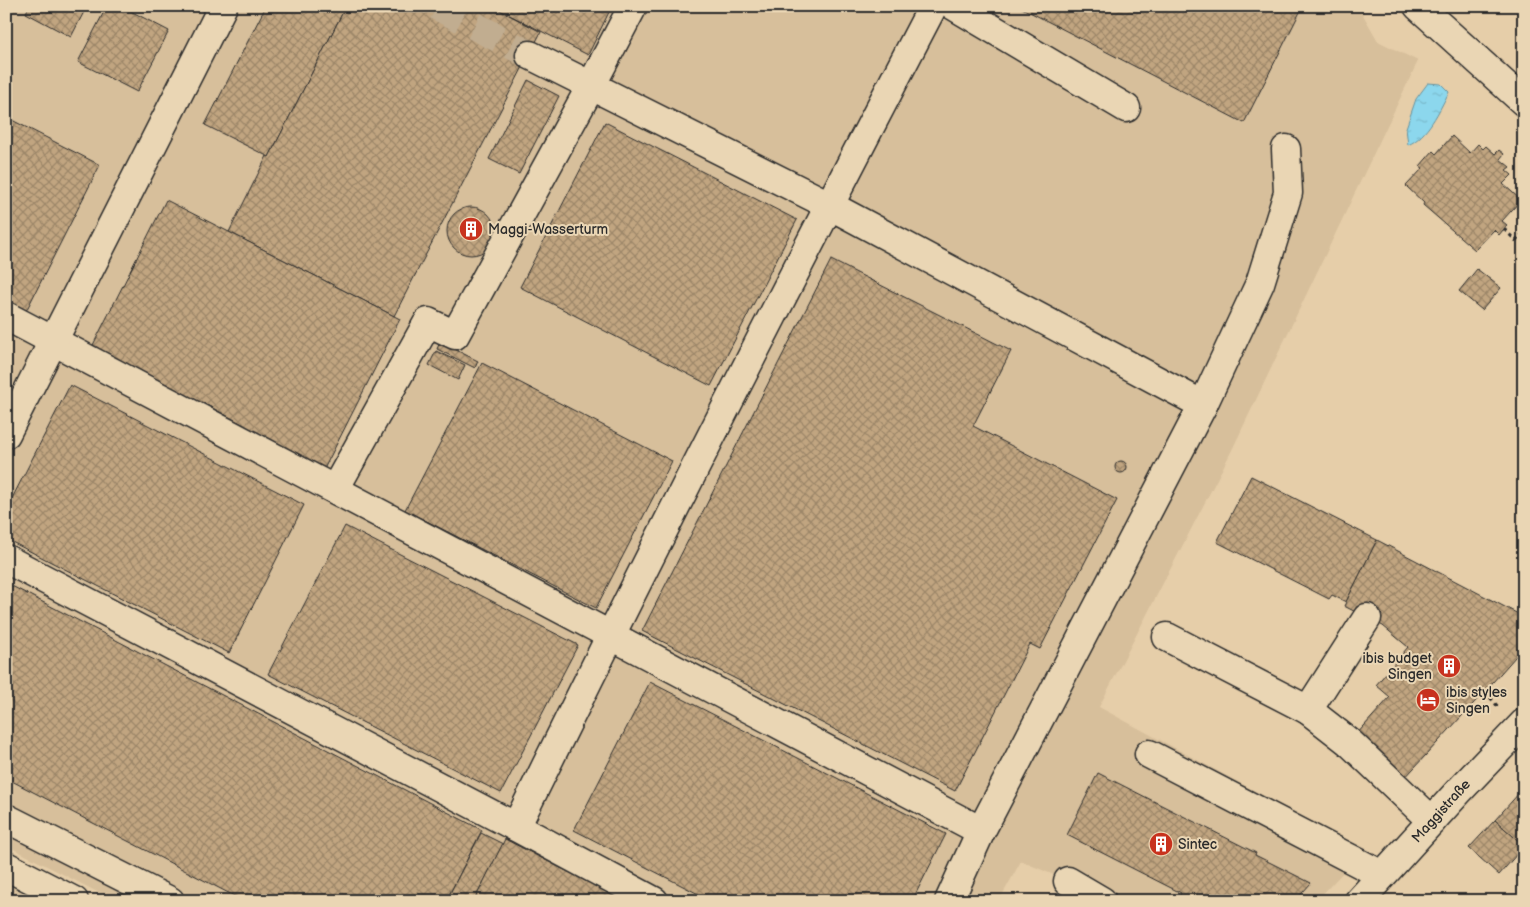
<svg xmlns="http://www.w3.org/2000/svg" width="1530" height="907" viewBox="0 0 1530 907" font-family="'Balsamiq Sans',sans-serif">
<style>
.built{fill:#d7bf9b}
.water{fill:url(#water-ripples);stroke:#65929f}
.building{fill:url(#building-cross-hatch);stroke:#2b2b2b}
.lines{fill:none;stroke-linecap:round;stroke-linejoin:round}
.minor-tunnel{stroke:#c1ad90;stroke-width:28;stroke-dasharray:28 14;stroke-linecap:butt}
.minor-casing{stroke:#2b2b2b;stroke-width:31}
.path{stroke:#2b2b2b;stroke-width:3;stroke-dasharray:4 4;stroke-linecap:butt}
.minor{stroke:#ead6b4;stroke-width:28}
.labels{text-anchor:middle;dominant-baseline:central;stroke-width:4;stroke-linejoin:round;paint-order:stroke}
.poi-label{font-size:14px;fill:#2b2b2b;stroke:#ead6b4;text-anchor:start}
.street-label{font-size:14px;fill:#2b2b2b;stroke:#ead6b4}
</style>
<defs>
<pattern id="water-ripples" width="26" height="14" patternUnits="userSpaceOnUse" patternTransform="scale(1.25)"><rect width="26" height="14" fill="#8cd7ed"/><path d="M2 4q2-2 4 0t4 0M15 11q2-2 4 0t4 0" fill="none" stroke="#79b9cb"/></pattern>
<pattern id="building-cross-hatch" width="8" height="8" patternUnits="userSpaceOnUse" patternTransform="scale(1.25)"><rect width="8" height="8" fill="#c1a580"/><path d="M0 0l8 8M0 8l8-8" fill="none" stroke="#9d8769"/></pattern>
</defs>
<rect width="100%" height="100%" fill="#e6cea9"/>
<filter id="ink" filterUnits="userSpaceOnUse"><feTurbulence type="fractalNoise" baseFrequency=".02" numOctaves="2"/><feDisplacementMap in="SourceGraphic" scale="10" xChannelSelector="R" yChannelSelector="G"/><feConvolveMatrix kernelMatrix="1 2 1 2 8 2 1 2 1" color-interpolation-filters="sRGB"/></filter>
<g filter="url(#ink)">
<!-- built -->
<g class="built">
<path d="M6 6H1358L1378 41 1418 61 1231 452 1099 707 1364 850 1316 901H1102L1068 881 1021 861 999 901H115L6 845Z"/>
<path d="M6 884 39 901H6Z"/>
</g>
<!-- water -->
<path class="water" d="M1428 83 1441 84 1449 92C1439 111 1428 136 1408 145L1406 128 1416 99Z"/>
<!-- building -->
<g class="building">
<path d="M29 6H87L71 37 26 13Z"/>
<path d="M107 6H121L169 31 137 92 78 62Z"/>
<path d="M266 6H346L269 157 205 125Z"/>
<path d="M346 6H492L541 32 394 316 229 232 267 156 269 157Z"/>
<path d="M492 6H612L588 55Z"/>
<path d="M1018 6H1303L1244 123Z"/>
<path d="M528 80 559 96 519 174 489 159Z"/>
<path d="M6 117 100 165 24 315 6 306Z"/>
<path d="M605 122 797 220 711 386 520 287Z"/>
<path d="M1452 136 1470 153 1478 144 1483 149 1486 146 1495 154 1499 150 1504 154 1500 159 1510 167 1506 170 1512 175 1503 184 1521 200 1502 221 1507 225 1499 235 1494 230 1475 250 1423 205 1424 203 1406 186 1423 168 1420 166 1433 151 1436 154Z"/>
<path d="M166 200 400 319 324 469 243 427 244 425 201 402 200 405 91 349Z"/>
<circle cx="471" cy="231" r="24"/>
<path d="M831 260 1011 351 973 426 1117 500 1040 649 1030 644 955 791 642 631Z"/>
<path d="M1477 269 1501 288 1482 310 1459 291Z"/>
<path d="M440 342 478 361 475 368 437 349Z"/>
<path d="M436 351 465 365 458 380 429 365Z"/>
<path d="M482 363 672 461 596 608 405 510Z"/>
<path d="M70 385 304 505 229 653 6 539V510Z"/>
<circle cx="1121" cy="467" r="6"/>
<path d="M1251 476 1377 540 1346 602 1332 595 1329 599 1217 542Z"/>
<path d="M345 526 578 645 501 793 268 674Z"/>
<path d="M1377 540 1524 617V647L1485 691 1402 781 1355 736 1390 697 1376 685 1408 647 1383 626 1344 606Z"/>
<path d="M6 583 482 830 446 901H244L6 778Z"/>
<path d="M650 682 946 834 912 901H712L574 830Z"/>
<path d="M1098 773 1256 853 1255 855 1311 883 1295 901H1184L1179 898 1181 893 1067 835Z"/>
<path d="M1521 791 1524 794V846L1495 820Z"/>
<path d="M1495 820 1524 846 1499 875 1469 848Z"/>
<path d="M481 833 503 844 474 901H446Z"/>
<path d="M505 839 624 901H474Z"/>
</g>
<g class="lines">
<!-- minor-tunnel -->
<path class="minor-tunnel" d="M437 6 530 55"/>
<!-- minor casing -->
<g class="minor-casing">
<g id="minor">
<path d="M954 6 1126 108"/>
<path d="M1418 6 1524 102"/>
<path d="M530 55 829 205 1203 405"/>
<path d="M6 316 981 831"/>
<path d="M6 434 223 6"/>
<path d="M335 489 428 322 455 335 591 86 633 6"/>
<path d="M6 559 516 827 654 901"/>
<path d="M1367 618 1308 710 1349 742 1432 821"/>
<path d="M1167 637 1308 710"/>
<path d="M1149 754 1382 875"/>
<path d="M6 818 170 901"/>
<path d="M516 827C651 551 791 278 933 6"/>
<path d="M6 866 74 901"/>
<path d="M1068 881 1102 901"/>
<path d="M949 901 981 831 1203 405 1260 283 1288 193 1286 149"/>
<path d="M1359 901 1458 792 1524 723"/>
</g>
</g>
<!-- path -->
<g class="path">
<path d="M1504 229 1516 241 1524 232"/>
<path d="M1485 691 1499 708"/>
</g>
<!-- minor -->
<use href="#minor" class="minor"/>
</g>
</g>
<!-- icons -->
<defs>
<g id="building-disc" transform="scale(1.25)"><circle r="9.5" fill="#c8321e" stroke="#ead6b4"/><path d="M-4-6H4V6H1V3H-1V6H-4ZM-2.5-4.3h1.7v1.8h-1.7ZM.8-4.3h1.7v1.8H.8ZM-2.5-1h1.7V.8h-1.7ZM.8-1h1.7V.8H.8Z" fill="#fff"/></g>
<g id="hotel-disc" transform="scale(1.25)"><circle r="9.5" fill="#c8321e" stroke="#ead6b4"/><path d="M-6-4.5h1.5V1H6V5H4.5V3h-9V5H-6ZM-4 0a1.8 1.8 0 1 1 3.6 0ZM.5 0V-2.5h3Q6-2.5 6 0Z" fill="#fff"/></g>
</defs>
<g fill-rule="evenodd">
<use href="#building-disc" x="471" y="229"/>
<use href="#building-disc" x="1449" y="666"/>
<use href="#hotel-disc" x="1428" y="700"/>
<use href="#building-disc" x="1161" y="844"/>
</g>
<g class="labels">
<!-- poi labels -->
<g class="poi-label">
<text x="488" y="229">Maggi-Wasserturm</text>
<text x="1432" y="658" text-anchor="end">ibis budget<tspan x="1432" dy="16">Singen</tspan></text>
<text x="1446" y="692">ibis styles<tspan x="1446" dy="16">Singen</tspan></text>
<text x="1178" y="844">Sintec</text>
</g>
<!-- street labels -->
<g class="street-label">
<text transform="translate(1441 811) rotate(-48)">Maggistraße</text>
</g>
</g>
<!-- margin -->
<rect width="1530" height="907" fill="none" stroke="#ead6b4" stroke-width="25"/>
<rect x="12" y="12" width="1505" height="882" fill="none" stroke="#2b2b2b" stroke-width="2" filter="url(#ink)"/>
</svg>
